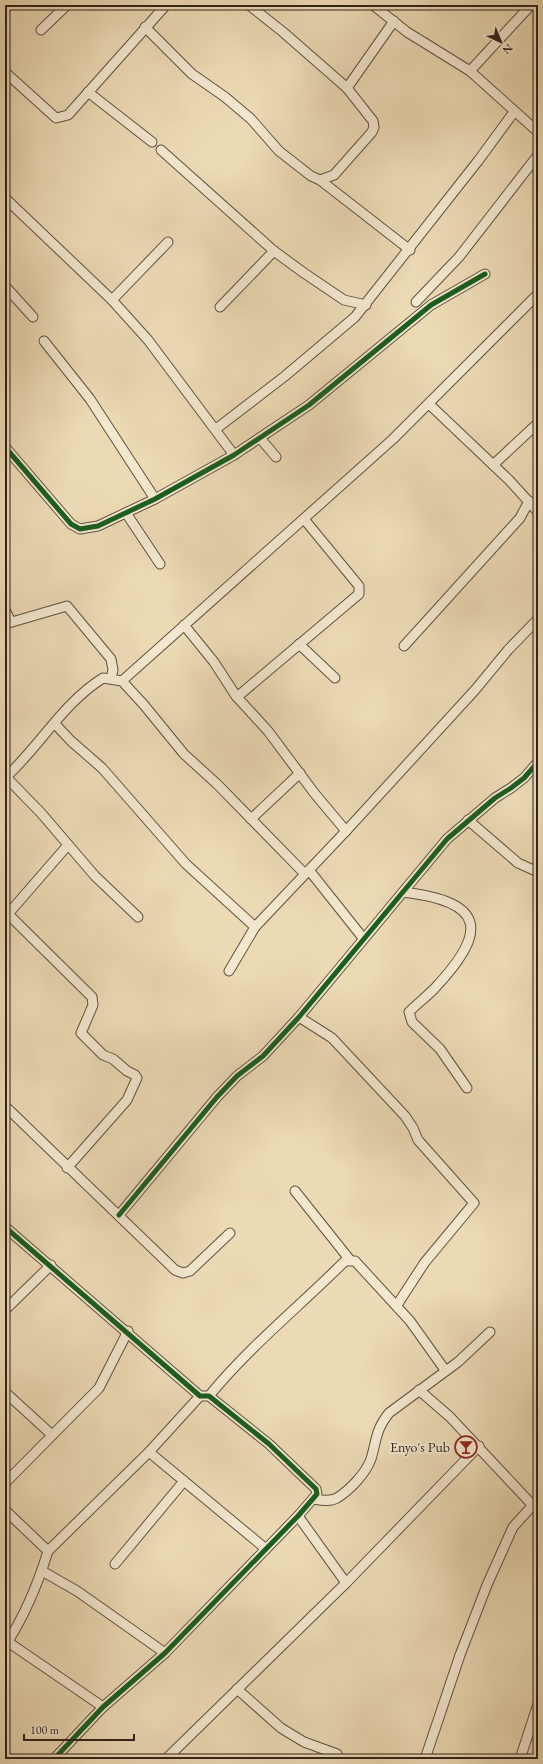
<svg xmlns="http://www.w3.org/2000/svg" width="543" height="1764" viewBox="0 0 543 1764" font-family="'EB Garamond',serif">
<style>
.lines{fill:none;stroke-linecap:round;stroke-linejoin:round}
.minor-casing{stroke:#5e5141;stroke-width:11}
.minor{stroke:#f3e7cf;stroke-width:9}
.cycleway-casing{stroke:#f3e7cf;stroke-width:8}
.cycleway{stroke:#1b5e20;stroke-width:5}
.labels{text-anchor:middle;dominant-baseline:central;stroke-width:4;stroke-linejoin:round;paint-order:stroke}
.poi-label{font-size:14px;fill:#2f231a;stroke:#f3e7cf;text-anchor:end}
</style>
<rect width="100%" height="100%" fill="#ecdab5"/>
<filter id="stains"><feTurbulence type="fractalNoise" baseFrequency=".005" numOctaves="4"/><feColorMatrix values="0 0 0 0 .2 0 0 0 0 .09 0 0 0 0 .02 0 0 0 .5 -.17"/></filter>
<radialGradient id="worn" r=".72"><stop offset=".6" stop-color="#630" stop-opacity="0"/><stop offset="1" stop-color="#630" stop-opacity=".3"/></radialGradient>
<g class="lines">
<!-- minor casing -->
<g class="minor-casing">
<g id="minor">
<path d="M373 5 407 32 470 71 538 132"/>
<path d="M145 27 192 74 225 97 251 119 279 151 311 176 320 180 334 175 372 132 374 127 373 121 347 88 283 32 249 5"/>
<path d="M41 30 67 5"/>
<path d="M470 71 531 5"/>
<path d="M5 72 56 118 68 115 166 5"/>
<path d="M347 88 394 21"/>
<path d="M88 92 152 142"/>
<path d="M161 150 274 251 304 273 344 300 366 305"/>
<path d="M320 180 410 250"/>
<path d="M5 198 112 300 148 340 234 455"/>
<path d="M5 286 33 317"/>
<path d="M112 300 168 242"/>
<path d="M416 302 459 257 538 155"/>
<path d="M220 307 274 251"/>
<path d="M44 341 90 399 155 499"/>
<path d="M429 404 509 480 538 512"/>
<path d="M216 429 285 376 355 317 478 161 514 112"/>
<path d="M260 438 276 457"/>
<path d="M5 447 71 524 80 529 98 526 155 499 234 455 309 405 431 305 485 274"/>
<path d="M493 465 538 423"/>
<path d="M126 513 160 564"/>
<path d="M5 610 11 622"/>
<path d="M5 624 67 606 111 659 113 670 111 678"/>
<path d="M184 625 214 662 236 696 268 731 315 794 346 831"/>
<path d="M299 644 335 678"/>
<path d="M404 646 520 518 529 501"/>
<path d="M122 681 393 439 538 294"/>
<path d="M237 697 359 594V586L304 519"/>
<path d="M55 724 71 741 102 768 186 864 255 927"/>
<path d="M6 777 41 813 95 876 138 917"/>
<path d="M5 778C40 746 63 703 103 678L122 681 144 705 184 754 217 784 305 874"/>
<path d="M251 819 300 773"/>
<path d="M468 820 518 863 538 872"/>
<path d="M309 870 363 938"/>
<path d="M403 892C488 902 487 933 434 989 426 997 417 1004 409 1012L412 1022 440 1049 467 1088"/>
<path d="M5 911 92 997 93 1005 81 1033 103 1055 113 1059 127 1071 135 1075 137 1078 127 1100 67 1168"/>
<path d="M8 914 68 845"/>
<path d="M229 971 255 927 346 831 475 690 508 650 538 619"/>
<path d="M299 1017 332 1038 405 1116 413 1128 418 1140 474 1203 425 1262 397 1305"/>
<path d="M5 1106 175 1270 183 1273 190 1271 230 1233"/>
<path d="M295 1191 350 1260"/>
<path d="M119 1215 217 1097 237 1076 263 1056 299 1017 447 839 495 798 511 788 524 778 538 762"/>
<path d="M5 1227 200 1396H209L269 1444 316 1489 317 1494 298 1516 165 1653 103 1707 54 1759"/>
<path d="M5 1310 51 1265"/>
<path d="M419 1390 450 1417 538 1511"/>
<path d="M5 1392 52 1435"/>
<path d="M209 1396C250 1346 300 1306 345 1261H355L410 1321 445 1370"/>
<path d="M149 1452 266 1549"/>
<path d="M5 1483 99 1388 128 1331"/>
<path d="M313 1499C321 1500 330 1502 337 1498 350 1490 366 1473 371 1459 377 1439 375 1431 389 1413L458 1362 490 1332"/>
<path d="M5 1510 48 1551"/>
<path d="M298 1516 346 1583"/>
<path d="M115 1564 184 1481"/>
<path d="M42 1571 77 1591 165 1653"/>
<path d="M8 1642 103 1707"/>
<path d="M5 1646C24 1617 38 1584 48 1551L149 1452 200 1396"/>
<path d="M237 1689 281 1728 304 1742 337 1754"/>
<path d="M166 1759 346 1583 479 1446"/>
<path d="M425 1759 460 1655 487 1585 513 1527 533 1505 538 1502"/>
<path d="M520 1759 538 1704"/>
</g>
</g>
<!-- minor -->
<use href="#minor" class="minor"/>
<!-- cycleway casing -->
<g class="cycleway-casing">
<g id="cycleway">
<path d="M5 447 71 524 80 529 98 526 155 499 234 455 309 405 431 305 485 274"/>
<path d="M119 1215 217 1097 237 1076 263 1056 299 1017 447 839 495 798 511 788 524 778 538 762"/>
<path d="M5 1227 200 1396H209L269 1444 316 1489 317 1494 298 1516 165 1653 103 1707 54 1759"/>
</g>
</g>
<!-- cycleway -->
<use href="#cycleway" class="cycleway"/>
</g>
<!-- icons -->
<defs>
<g id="bar-ring" transform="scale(1.15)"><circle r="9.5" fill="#f3e7cf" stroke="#8f2418" stroke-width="1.5"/><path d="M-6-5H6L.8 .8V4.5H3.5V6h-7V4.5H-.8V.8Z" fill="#8f2418"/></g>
</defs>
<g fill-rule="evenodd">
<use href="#bar-ring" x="466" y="1447"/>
</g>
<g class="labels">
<!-- poi labels -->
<g class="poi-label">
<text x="450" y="1447">Enyo's Pub</text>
</g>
</g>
<!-- margin -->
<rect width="543" height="1764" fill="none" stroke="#ecdab5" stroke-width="20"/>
<rect x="6" y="6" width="531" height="1752" fill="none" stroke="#2f231a" stroke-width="2"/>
<rect x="10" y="10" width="523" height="1744" fill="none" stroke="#2f231a"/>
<!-- north arrow -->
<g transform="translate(501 42) rotate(136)" stroke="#f3e7cf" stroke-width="3" paint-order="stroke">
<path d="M0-3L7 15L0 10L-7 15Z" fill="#2f231a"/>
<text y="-6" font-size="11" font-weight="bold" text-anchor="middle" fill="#2f231a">N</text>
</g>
<!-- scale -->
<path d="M24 1734v6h110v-6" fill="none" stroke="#2f231a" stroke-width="2"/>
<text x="30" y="1734" font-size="12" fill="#2f231a" stroke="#f3e7cf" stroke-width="3" paint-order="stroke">100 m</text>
<rect width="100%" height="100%" filter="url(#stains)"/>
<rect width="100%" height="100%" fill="url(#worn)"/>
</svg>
